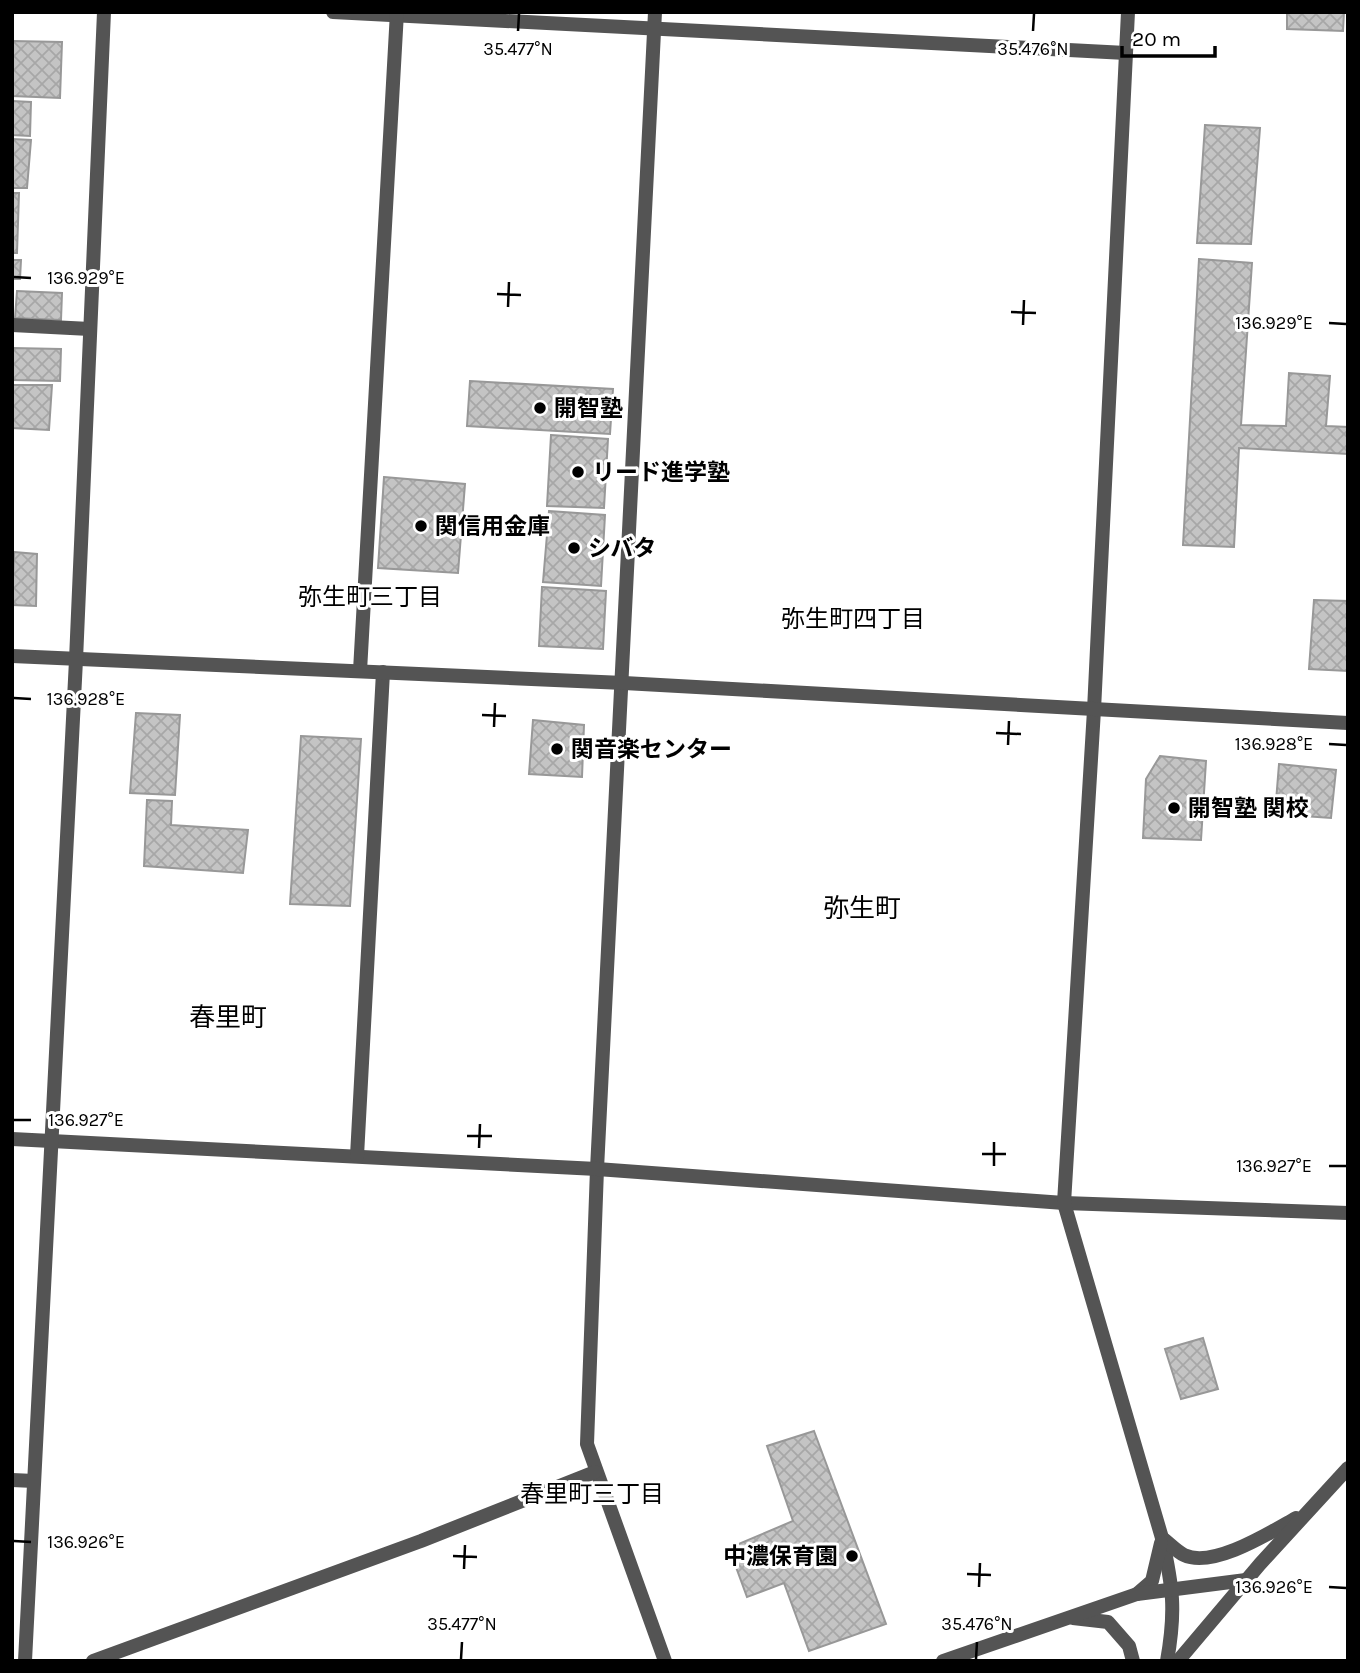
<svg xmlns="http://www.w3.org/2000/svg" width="1360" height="1673" viewBox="0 0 1360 1673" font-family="Karla,'Noto Sans JP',sans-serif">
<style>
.building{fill:url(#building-cross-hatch);stroke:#989898;stroke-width:2}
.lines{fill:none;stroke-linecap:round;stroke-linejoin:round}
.service{stroke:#545454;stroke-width:14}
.minor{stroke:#545454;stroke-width:14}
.tertiary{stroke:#545454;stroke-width:14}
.ticks{fill:none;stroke:#000;stroke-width:2.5}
.poi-dot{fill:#000;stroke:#fff;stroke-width:2.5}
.labels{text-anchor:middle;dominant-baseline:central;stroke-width:6;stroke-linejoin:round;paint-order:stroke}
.poi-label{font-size:23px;font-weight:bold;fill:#000;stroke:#fff;text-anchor:start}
.neighbourhood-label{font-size:24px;fill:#000;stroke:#fff}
.quarter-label{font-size:26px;fill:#000;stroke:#fff}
.ticks-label{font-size:18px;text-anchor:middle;fill:#000;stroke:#fff;stroke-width:6;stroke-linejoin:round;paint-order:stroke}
</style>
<defs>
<pattern id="building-cross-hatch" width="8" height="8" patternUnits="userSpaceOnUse" patternTransform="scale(1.75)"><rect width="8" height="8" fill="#c4c4c4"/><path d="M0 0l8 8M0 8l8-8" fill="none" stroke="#a7a7a7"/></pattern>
</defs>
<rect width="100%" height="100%" fill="#fff"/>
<!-- building -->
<g class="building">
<path d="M1287 12H1344L1343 31 1287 29Z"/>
<path d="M12 41 62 42 60 98 12 96Z"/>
<path d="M12 101 31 102 30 136 12 135Z"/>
<path d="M1205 125 1260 128 1251 244 1197 243Z"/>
<path d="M12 139 31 140 27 188H12Z"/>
<path d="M12 193H19L17 253H12Z"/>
<path d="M1199 259 1252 263 1241 425 1286 426 1289 373 1330 376 1326 426 1348 427V454L1239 448 1234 547 1183 545Z"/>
<path d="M12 260H21L20 279H12Z"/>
<path d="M17 291 62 293 61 320 15 318Z"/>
<path d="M12 348 61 349 60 381 12 380Z"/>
<path d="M470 381 613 389 610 434 467 426Z"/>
<path d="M12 385H52L49 430 12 428Z"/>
<path d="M551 435 608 439 604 508 547 506Z"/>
<path d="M384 477 465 484 458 573 378 568Z"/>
<path d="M549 511 605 515 601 586 543 582Z"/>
<path d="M14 552 37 554 36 606 12 605Z"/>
<path d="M542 587 606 591 603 649 539 646Z"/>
<path d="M1314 600 1348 601V671L1309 669Z"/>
<path d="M136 713 180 715 175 795 130 793Z"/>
<path d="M533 720 584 725 582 777 529 774Z"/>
<path d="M301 736 361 739 350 906 290 904Z"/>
<path d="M1160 756 1206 761 1201 840 1143 838 1146 779Z"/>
<path d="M1279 764 1336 770 1331 818 1275 814Z"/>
<path d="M147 800 172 801 171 825 248 830 243 873 144 866Z"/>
<path d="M1203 1338 1218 1389 1181 1399 1165 1349Z"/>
<path d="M814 1431 886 1624 809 1651 784 1583 747 1597 729 1548 793 1521 767 1446Z"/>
</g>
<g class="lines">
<!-- service -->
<g class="service">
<path d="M12 325 90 329"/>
<path d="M12 1480 34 1481"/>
</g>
<!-- minor -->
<g class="minor">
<path d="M333 12 1126 53"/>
<path d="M655 12 597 1169 587 1444 665 1661"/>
<path d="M360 671 397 12"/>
<path d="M12 1139 597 1169 1064 1203 1348 1213"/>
<path d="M357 1156 383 672"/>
<path d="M93 1661 421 1541 595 1472"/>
</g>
<!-- tertiary -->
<g class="tertiary">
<path d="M1128 12 1094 710 1064 1203 1162 1538C1173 1587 1176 1611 1167 1661"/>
<path d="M12 656 624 683 1348 723"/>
<path d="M1162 1538C1169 1543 1176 1551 1184 1555 1213 1569 1271 1532 1296 1518"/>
<path d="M1137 1594 1152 1581 1161 1543"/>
<path d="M1073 1618 1108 1622 1129 1646 1133 1661"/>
<path d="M25 1661 76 660 104 12"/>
<path d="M943 1661 1137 1594 1246 1580"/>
<path d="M1178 1661 1260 1564 1348 1468"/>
</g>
</g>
<!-- ticks -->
<path class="ticks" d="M518 31 519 14M1033 31 1034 14M14 277 31 278M497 294 521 295M508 307 509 282M1011 312 1036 313M1329 323 1346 324M1023 325 1024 300M14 698 31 699M482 715 506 716M494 727 495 703M996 733 1021 734M1329 744 1346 745M1008 745 1009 721M14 1120H31M467 1136H492M479 1148 480 1124M982 1154H1006M994 1166V1142M1329 1166H1346M14 1541 31 1542M453 1556 477 1557M464 1569 465 1545M967 1574 991 1575M979 1587 980 1563M1329 1587 1346 1588M461 1659 462 1642M976 1659 977 1642"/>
<!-- markers -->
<g class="poi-dot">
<circle cx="540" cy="408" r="7"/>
<circle cx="578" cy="472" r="7"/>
<circle cx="421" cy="526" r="7"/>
<circle cx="574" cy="548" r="7"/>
<circle cx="557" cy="749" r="7"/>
<circle cx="1174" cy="808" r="7"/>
<circle cx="852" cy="1556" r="7"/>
</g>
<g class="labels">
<!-- poi labels -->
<g class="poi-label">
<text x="554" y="408">開智塾</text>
<text x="592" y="472">リード進学塾</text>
<text x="435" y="526">関信用金庫</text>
<text x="588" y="548">シバタ</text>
<text x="571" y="749">関音楽センター</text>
<text x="1188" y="808">開智塾 関校</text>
<text x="838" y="1556" text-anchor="end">中濃保育園</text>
</g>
<!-- neighbourhood labels -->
<g class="neighbourhood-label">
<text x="370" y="597">弥生町三丁目</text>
<text x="853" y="619">弥生町四丁目</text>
<text x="592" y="1494">春里町三丁目</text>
</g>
<!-- quarter labels -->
<g class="quarter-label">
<text x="862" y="908">弥生町</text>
<text x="228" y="1017">春里町</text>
</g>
</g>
<g class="ticks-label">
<text x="518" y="55">35.477°N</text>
<text x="1033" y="55">35.476°N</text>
<text x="86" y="284">136.929°E</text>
<text x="1274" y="329">136.929°E</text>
<text x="86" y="705">136.928°E</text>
<text x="1274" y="750">136.928°E</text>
<text x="86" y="1126">136.927°E</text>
<text x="1274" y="1172">136.927°E</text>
<text x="86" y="1548">136.926°E</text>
<text x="1274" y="1593">136.926°E</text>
<text x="462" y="1630">35.477°N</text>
<text x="977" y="1630">35.476°N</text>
</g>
<!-- border -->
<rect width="1360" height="1673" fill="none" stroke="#000000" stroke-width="28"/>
<!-- scale -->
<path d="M1122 46v10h93v-10" fill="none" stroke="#000000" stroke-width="3.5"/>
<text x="1132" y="46" font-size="21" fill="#000000" stroke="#ffffff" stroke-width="5" paint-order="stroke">20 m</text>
</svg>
